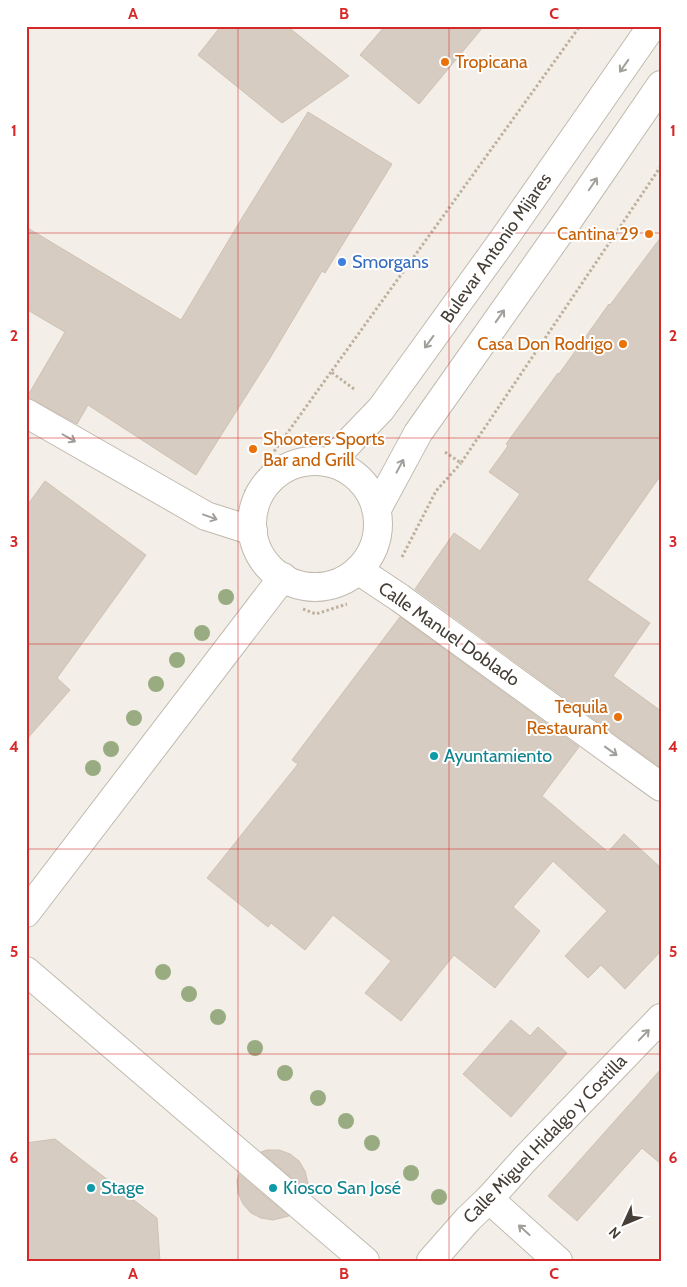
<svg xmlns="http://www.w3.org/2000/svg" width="687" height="1287" viewBox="0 0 687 1287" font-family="Cabin,sans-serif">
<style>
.building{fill:#d7ccc1;stroke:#cfc1b2}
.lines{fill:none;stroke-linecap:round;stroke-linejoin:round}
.street-casing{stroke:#c1b9ae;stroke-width:30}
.path{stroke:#bfb09d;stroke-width:3;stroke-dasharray:2.5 2.5;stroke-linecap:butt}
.street{stroke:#fff;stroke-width:28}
.tree{fill:#99ac81}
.oneway{stroke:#a29f9b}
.grid{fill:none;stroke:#d62828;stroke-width:1;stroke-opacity:0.55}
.food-dot{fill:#e8710a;stroke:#fff;stroke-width:2}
.shop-dot{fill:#3f7fe0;stroke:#fff;stroke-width:2}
.culture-dot{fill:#0f9aa8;stroke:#fff;stroke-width:2}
.labels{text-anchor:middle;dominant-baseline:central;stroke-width:4;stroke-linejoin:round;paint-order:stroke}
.food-label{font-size:18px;fill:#c56008;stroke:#fff;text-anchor:end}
.street-label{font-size:18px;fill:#463f37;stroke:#fff}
.shop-label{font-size:18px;fill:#366cbe;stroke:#fff;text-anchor:start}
.culture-label{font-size:18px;fill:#0d838f;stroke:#fff;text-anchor:start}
.neatline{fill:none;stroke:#d62828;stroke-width:2}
.grid-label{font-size:16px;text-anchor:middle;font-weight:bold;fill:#d62828}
</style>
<rect width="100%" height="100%" fill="#f3efe8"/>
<!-- building -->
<g class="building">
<path d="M221 26H287L349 76 282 123 198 55Z"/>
<path d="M385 26H484L419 104 360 55Z"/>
<path d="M308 112 392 164 325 273 322 271 270 358 196 475 88 405 77 424 27 397 65 332 26 309V227L181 320 242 218Z"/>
<path d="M661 237V475L587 580 650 623 613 676 661 711V768L415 589 454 533 480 551 520 494 489 472 508 446 506 444 558 373 559 374 609 304 610 305Z"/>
<path d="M45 481 146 555 57 678 70 690 26 740V507Z"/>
<path d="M400 617 579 747 542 796 608 852 624 834 661 868V951L625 989 601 965 588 978 565 956 607 911 553 861 513 907 540 931 495 988 454 955 401 1021 365 993 391 961 333 915 305 950 271 923 268 927 207 878 298 764 292 760Z"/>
<path d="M511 1020 530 1036 538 1027 567 1053 511 1117 463 1074Z"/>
<path d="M661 1069V1164L642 1148 577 1221 548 1196Z"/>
<path d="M55 1139 157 1218 160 1261H26V1143Z"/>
<path d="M267 1150H279L290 1154 299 1161 305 1171 308 1183 307 1191 261 1152Z"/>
<path d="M239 1174 289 1216 273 1220 261 1218 251 1213 243 1204 238 1193 237 1181Z"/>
</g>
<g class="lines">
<!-- street casing -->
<g class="street-casing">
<g id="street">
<path d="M26 413 206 516 253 531"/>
<circle cx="315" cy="524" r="63"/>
<path d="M330 462 381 409 503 240 652 26"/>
<path d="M377 509 418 433 569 219 661 85"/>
<path d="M358 570 400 598 661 787"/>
<path d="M26 913 283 577"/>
<path d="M26 971 365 1261"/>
<path d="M489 1199 558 1261"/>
<path d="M431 1261 468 1219 489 1199 525 1159 661 1018"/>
</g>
</g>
<!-- path -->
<g class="path">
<path d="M354 389 331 372 580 26"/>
<path d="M445 452 461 463 661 166"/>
<path d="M245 492 331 372"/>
<path d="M402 557 436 491 461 463"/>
<path d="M303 609 316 614 347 604"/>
</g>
<!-- street -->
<use href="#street" class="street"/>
</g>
<!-- trees -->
<g class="tree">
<circle cx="226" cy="597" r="8"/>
<circle cx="202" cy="633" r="8"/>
<circle cx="177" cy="660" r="8"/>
<circle cx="156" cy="684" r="8"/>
<circle cx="134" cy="718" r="8"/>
<circle cx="111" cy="749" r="8"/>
<circle cx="93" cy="768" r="8"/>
<circle cx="163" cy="972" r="8"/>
<circle cx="189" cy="994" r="8"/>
<circle cx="218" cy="1017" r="8"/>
<circle cx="255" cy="1048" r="8"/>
<circle cx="285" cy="1073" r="8"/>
<circle cx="318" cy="1098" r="8"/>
<circle cx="346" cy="1121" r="8"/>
<circle cx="372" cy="1143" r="8"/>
<circle cx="411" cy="1173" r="8"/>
<circle cx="439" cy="1197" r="8"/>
</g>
<!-- one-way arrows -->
<defs><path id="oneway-shaft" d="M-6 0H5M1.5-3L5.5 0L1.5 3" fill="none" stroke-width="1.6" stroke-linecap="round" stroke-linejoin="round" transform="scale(1.25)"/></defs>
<g class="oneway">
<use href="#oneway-shaft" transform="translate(624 66) rotate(125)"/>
<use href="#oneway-shaft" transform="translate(593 184) rotate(-56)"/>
<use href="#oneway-shaft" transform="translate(500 316) rotate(-55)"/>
<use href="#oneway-shaft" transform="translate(429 342) rotate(126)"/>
<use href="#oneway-shaft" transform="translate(69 438) rotate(30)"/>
<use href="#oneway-shaft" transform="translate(400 466) rotate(-62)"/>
<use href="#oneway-shaft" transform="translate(210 517) rotate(20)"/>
<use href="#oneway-shaft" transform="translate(611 751) rotate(36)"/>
<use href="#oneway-shaft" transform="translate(644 1035) rotate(-46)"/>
<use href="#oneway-shaft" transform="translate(524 1230) rotate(-138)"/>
</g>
<!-- grid -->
<path class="grid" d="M238 26V1261M449 26V1261M26 233H661M26 438H661M26 644H661M26 849H661M26 1054H661"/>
<!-- markers -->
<g class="food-dot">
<circle cx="445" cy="62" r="5"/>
<circle cx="649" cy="234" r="5"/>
<circle cx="623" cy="344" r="5"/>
<circle cx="253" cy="449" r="5"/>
<circle cx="618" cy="717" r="5"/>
</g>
<circle class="shop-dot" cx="342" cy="262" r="5"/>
<g class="culture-dot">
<circle cx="434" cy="756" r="5"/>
<circle cx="91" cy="1188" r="5"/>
<circle cx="273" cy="1188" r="5"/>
</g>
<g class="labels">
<!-- food labels -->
<g class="food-label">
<text x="455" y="62" text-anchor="start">Tropicana</text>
<text x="639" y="234">Cantina 29</text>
<text x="613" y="344">Casa Don Rodrigo</text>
<text x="263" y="439" text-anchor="start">Shooters Sports<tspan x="263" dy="21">Bar and Grill</tspan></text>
<text x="608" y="707">Tequila<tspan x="608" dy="21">Restaurant</tspan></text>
</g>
<!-- street labels -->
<g class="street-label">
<text transform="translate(496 248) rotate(-55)">Bulevar Antonio Mijares</text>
<text transform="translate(449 634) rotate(35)">Calle Manuel Doblado</text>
<text transform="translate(545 1139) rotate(-46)">Calle Miguel Hidalgo y Costilla</text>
</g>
<!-- shop labels -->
<g class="shop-label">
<text x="352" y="262">Smorgans</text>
</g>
<!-- culture labels -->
<g class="culture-label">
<text x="444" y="756">Ayuntamiento</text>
<text x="101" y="1188">Stage</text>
<text x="283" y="1188">Kiosco San José</text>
</g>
</g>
<!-- border -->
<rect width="687" height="1287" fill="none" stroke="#ffffff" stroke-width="55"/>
<!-- north arrow -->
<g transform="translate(624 1224) rotate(226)" stroke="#ffffff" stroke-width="4" paint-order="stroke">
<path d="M0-4L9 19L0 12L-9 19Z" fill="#463f37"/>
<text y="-8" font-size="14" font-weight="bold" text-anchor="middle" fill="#463f37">N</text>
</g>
<rect x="28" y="28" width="632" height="1232" class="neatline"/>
<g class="grid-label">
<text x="133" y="19">A</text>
<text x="344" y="19">B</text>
<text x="554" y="19">C</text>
<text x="14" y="136">1</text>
<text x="673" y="136">1</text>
<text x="14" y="341">2</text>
<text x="673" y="341">2</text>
<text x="14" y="547">3</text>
<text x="673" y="547">3</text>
<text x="14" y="752">4</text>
<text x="673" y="752">4</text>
<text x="14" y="957">5</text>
<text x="673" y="957">5</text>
<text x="14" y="1163">6</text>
<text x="673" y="1163">6</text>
<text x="133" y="1279">A</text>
<text x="344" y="1279">B</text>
<text x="554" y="1279">C</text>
</g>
</svg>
